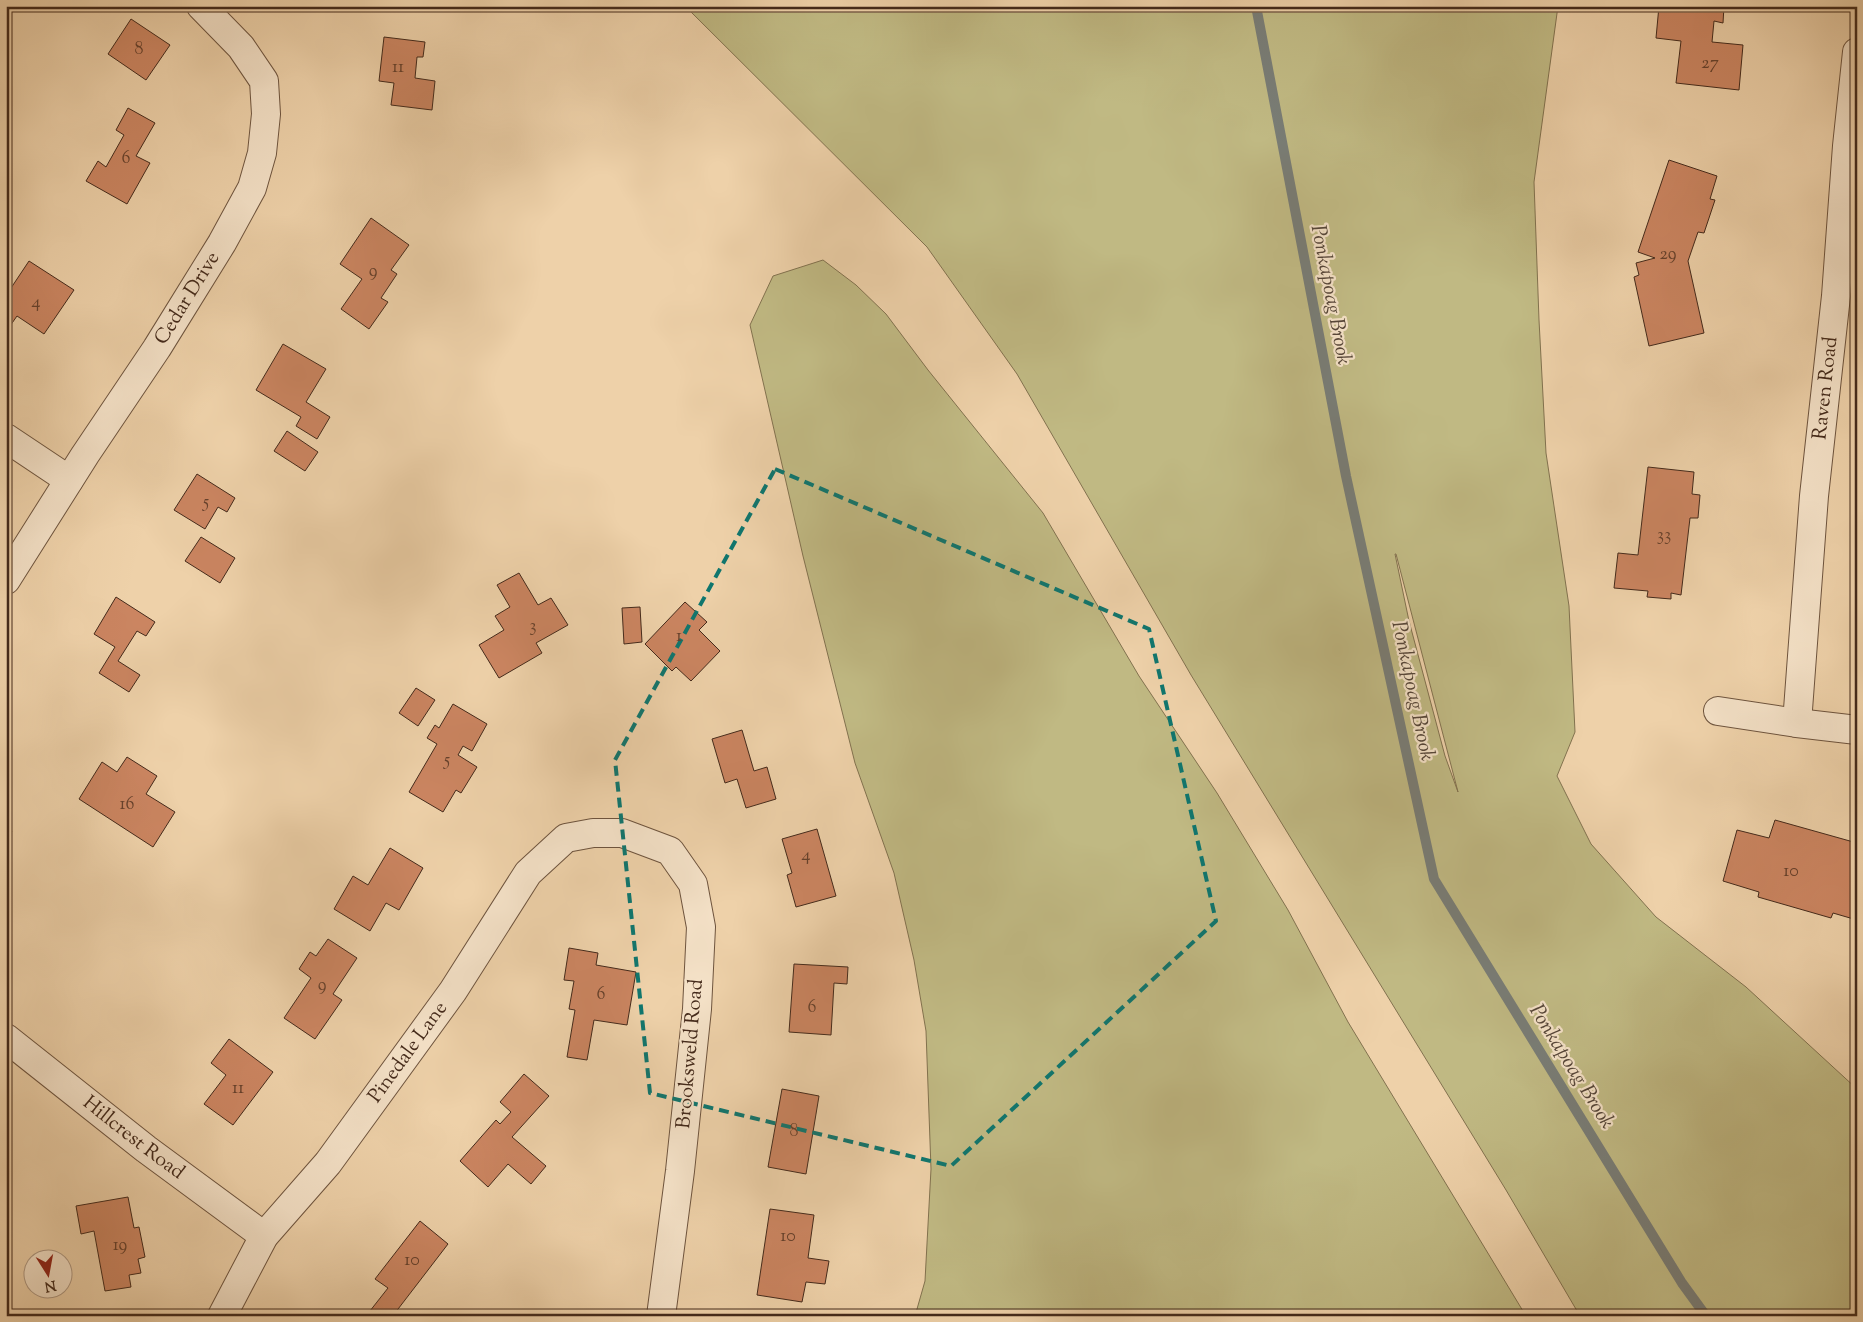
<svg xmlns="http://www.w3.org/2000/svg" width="1863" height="1322" viewBox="0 0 1863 1322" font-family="'Sorts Mill Goudy',serif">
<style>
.green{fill:#c0b983;stroke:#82724f;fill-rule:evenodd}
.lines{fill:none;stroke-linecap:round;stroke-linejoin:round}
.stream{stroke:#797d76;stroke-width:10}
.building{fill:#cb8561;stroke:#442a1b}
.minor-casing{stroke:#6e543e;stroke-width:30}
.minor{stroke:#f4e1c7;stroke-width:28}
.marked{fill:none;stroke:#0f766e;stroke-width:4;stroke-dasharray:10 6;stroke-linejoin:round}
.labels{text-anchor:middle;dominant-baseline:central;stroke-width:4.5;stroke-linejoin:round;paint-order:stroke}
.number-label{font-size:18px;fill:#66412c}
.street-label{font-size:20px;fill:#442a1b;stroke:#f4e1c7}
.water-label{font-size:21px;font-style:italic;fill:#564639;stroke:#f4e1c7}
</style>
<rect width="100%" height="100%" fill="#eed1a9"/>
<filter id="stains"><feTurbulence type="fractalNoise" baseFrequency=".004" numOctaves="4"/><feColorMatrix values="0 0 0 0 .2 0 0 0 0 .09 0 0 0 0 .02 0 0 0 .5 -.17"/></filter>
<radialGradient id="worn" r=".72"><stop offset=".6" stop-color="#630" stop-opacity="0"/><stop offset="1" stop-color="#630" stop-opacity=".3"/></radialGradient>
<!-- green -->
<g class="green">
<path d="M685 6H1558L1534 182 1539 320 1546 453 1569 606 1575 732 1557 776 1591 844 1656 917 1746 987 1857 1089V1316H1580L1506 1190 1191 675 1017 374 927 247ZM1395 554H1396L1458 792 1445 756 1409 621Z"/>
<path d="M823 260 856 285 886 314 928 370 1043 513 1139 676 1217 793 1288 910 1348 1022 1526 1316H915L925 1281 931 1169 926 1031 914 960 894 873 855 763 803 556 750 325 773 276Z"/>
</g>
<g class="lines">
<!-- stream -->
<path class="stream" d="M1256 6 1346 476 1434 879 1682 1283 1706 1316"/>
</g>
<!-- building -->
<g class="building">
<path d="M1659 6H1724L1723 23 1714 21 1712 42 1743 45 1739 90 1676 83 1681 41 1656 38Z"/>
<path d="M131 19 170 45 146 80 108 54Z"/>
<path d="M384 37 425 42 423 57H417L415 78 435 81 432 110 391 105 394 83 379 81Z"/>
<path d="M128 108 155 123 136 156 150 163 127 204 86 181 98 161 106 167 124 135 116 130Z"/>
<path d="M1669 160 1717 176 1710 199 1715 200 1704 233 1698 232 1688 261 1704 333 1649 346 1634 277 1639 275 1636 263 1655 258 1638 252Z"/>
<path d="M371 218 409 245 391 270 397 274 381 298 388 302 369 329 341 309 362 279 340 264Z"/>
<path d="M29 261 74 290 44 334 17 316 10 326 6 323V285L11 288Z"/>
<path d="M283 344 326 369 306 402 330 417 317 439 296 426 301 417 256 390Z"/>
<path d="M287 431 318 452 305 471 274 451Z"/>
<path d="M1648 467 1694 472 1692 494 1700 495 1698 518H1690L1681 595 1671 593V599L1647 597 1648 591 1614 588 1618 553 1638 555Z"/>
<path d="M197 474 235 498 227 512 218 507 205 529 174 510Z"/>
<path d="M201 537 235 558 220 583 185 561Z"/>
<path d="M519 573 538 605 551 598 568 625 536 643 542 653 499 678 479 645 504 630 495 616 510 607 497 585Z"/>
<path d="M116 597 155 622 146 636 137 631 118 661 140 675 129 692 99 673 115 647 94 634Z"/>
<path d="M685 602 707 622 699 630 720 651 691 681 676 667 672 671 645 644Z"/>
<path d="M640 607 642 642 624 644 622 608Z"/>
<path d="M416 688 435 700 418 726 399 713Z"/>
<path d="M453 704 487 724 472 751 463 746 458 755 477 767 461 793 456 790 443 812 409 792 437 744 427 738 435 725 439 728Z"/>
<path d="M742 730 754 771 767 767 776 799 746 808 737 779 725 783 712 739Z"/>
<path d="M127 757 157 776 146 794 175 812 153 847 79 799 102 762 117 772Z"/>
<path d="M1775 820 1857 843V851L1854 862 1857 863V920L1833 913 1831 918 1758 897 1759 892 1723 881 1737 830 1769 838Z"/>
<path d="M6 827 12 831 6 840Z"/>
<path d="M817 829 836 896 796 907 787 875 792 873 782 839Z"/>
<path d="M390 848 423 868 399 910 386 903 370 931 334 909 353 876 368 885Z"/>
<path d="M328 939 357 958 333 994 342 1000 315 1039 284 1018 311 978 299 969 310 952 316 956Z"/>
<path d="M569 948 598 953 596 965 636 972 627 1025 594 1020 587 1060 567 1057 575 1010 569 1009 574 981 564 980Z"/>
<path d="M794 964 848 967 847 984 834 983 831 1035 789 1032Z"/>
<path d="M229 1039 273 1072 233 1125 204 1104 226 1075 211 1063Z"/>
<path d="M524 1074 549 1096 512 1137 546 1166 531 1184 508 1164 488 1187 460 1161 496 1120 500 1124 511 1112 500 1102Z"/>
<path d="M782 1089 819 1096 806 1174 768 1167Z"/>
<path d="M128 1197 134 1228 139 1227 145 1257 138 1259 141 1273 129 1275 131 1287 105 1291 94 1231 81 1234 76 1206Z"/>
<path d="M770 1209 814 1215 808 1258 829 1261 825 1284 806 1282 802 1302 757 1295Z"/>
<path d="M420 1221 448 1244 395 1313 399 1316H366L388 1288 375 1279Z"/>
<path d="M546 1313 563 1316H546Z"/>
</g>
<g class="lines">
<!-- minor casing -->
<g class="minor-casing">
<g id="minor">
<path d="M6 438 69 480"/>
<path id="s1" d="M6 580 85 455 157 348 222 243 252 188 262 153 266 114 264 81 241 47 201 6"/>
<path d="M1718 711 1797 723 1857 730"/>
<path id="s2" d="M1797 723 1814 496 1836 296 1847 146 1857 52"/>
<path id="s3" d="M6 1038 146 1149 264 1236"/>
<path id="s4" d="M222 1316 264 1236 328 1163 453 991 528 873 566 838 593 833H622L670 851 693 884 701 927 697 1009 680 1171 661 1316"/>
</g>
</g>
<!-- minor -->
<use href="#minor" class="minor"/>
</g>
<!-- marked area -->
<path class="marked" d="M775 469 1149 629 1216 921 951 1166 650 1093 615 760Z"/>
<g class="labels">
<!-- number labels -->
<g class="number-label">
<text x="139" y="50">8</text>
<text x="1710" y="64">27</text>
<text x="398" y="68">11</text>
<text x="126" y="159">6</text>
<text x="1668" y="255">29</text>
<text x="373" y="272">9</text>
<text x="36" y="303">4</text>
<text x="206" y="503">5</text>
<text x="1664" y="536">33</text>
<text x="533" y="627">3</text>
<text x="679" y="637">1</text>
<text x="447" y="761">5</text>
<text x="127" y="805">16</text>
<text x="806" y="856">4</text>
<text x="1791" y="872">10</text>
<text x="322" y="986">9</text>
<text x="601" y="995">6</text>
<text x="812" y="1008">6</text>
<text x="238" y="1089">11</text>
<text x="794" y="1132">8</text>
<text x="788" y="1237">10</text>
<text x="120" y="1246">19</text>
<text x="412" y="1261">10</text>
</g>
<!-- street labels -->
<g class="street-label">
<text stroke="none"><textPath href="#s1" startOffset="335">Cedar Drive</textPath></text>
<text stroke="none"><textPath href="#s2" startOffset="336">Raven Road</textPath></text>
<text stroke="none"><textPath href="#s4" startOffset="324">Pinedale Lane</textPath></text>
<text transform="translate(691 1054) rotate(-85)">Brooksweld Road</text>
<text stroke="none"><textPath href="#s3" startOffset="162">Hillcrest Road</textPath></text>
</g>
<!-- water labels -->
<g class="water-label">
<text transform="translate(1330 295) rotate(79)">Ponkapoag Brook</text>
<text transform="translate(1412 691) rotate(78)">Ponkapoag Brook</text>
<text transform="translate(1571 1067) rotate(58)">Ponkapoag Brook</text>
</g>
</g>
<!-- margin -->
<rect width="1863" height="1322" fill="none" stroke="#eed1a9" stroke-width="25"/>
<rect x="8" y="8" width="1848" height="1307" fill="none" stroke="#442a1b" stroke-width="2.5"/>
<rect x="12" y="12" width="1838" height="1297" fill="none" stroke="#442a1b"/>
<!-- north arrow -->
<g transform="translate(48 1274) rotate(169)"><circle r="24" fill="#f4e1c7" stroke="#ae9882"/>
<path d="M0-4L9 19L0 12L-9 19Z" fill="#8f2418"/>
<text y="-8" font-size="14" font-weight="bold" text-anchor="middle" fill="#442a1b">N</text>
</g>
<rect width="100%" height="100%" filter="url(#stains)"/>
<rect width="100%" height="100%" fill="url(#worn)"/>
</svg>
